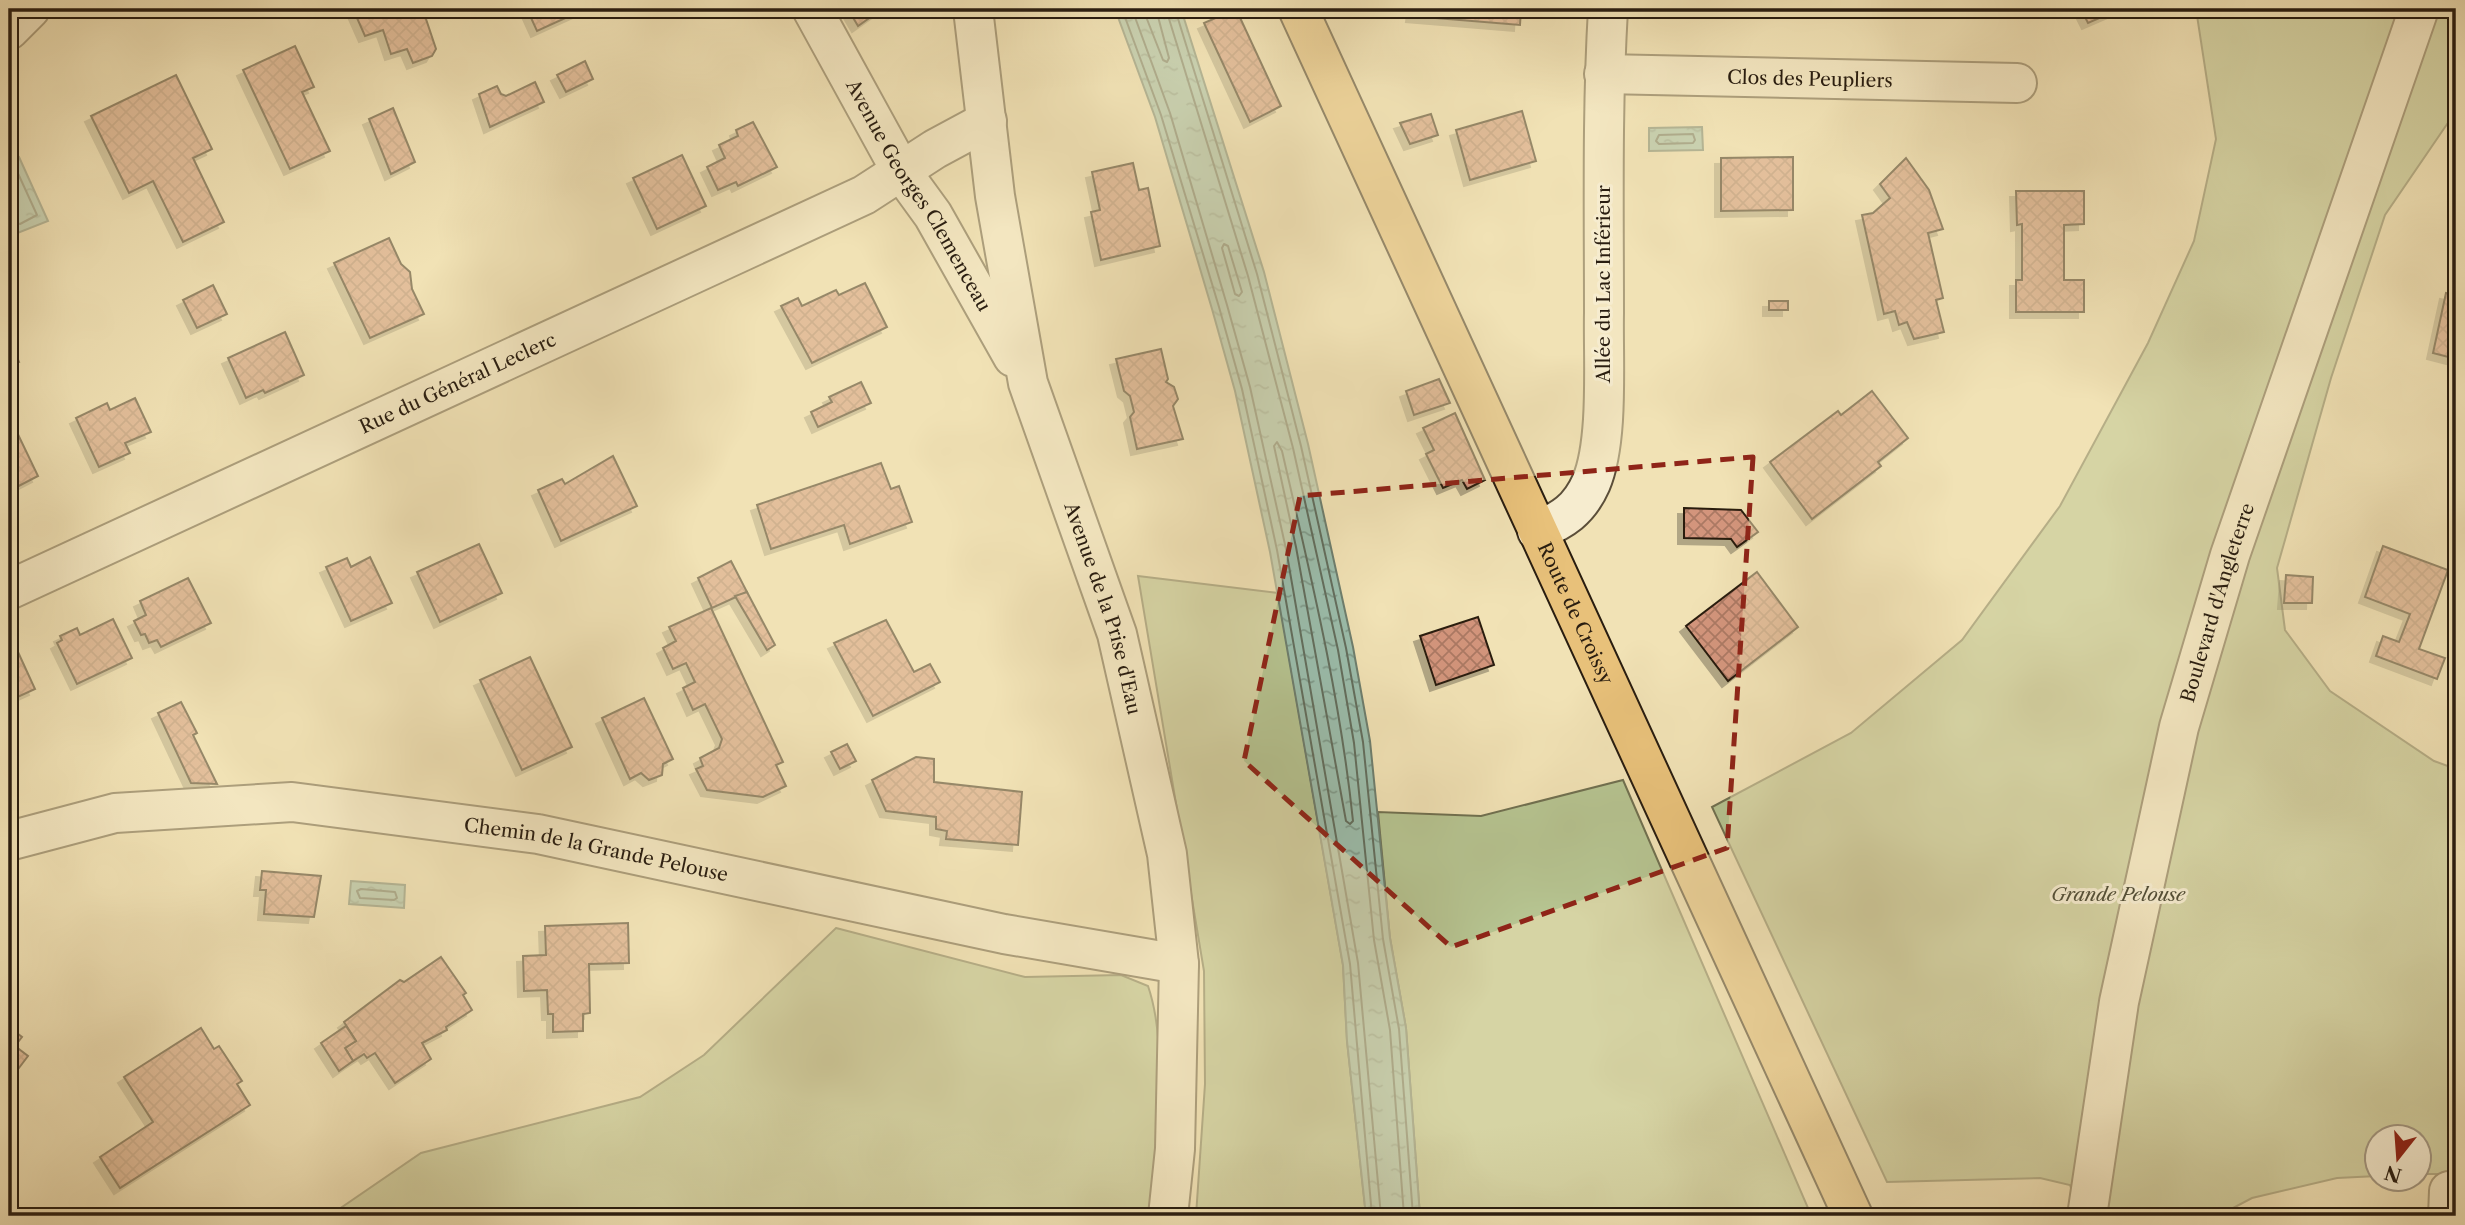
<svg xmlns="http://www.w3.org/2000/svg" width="2465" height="1225" viewBox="0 0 2465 1225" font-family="'Libre Caslon Text',serif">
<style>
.park{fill:#b6c491;stroke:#707050;stroke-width:2}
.water{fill:url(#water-ripples);stroke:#6d7e6e;stroke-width:2}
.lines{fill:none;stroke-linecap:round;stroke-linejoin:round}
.shore{stroke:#626e5e;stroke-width:2}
.building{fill:url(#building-cross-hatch);stroke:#291d10;stroke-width:2;filter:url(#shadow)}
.minor-casing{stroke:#5b4e39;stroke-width:42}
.major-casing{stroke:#291d10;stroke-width:42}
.minor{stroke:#f6eccf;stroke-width:38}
.major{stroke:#e8c17a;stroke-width:38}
.marked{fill:none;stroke:#8f2418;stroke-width:5;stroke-dasharray:14 9;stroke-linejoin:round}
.labels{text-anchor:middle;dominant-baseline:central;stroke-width:6;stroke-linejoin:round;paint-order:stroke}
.street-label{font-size:19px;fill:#291d10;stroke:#f6eccf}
.park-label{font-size:19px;font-style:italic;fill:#534f37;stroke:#f6eccf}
</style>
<defs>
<pattern id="water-ripples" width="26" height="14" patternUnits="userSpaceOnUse" patternTransform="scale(1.75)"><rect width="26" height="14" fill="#9bbead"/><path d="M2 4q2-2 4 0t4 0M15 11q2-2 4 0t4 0" fill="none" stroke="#7e9a8b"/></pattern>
<pattern id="building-cross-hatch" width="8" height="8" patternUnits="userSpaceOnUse" patternTransform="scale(1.75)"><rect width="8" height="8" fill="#d3957c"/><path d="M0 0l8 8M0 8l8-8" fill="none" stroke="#ab7964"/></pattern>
<filter id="shadow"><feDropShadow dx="-6" dy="6" stdDeviation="0" flood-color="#0004"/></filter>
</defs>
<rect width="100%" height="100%" fill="#f1e2b5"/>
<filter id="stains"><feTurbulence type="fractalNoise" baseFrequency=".00286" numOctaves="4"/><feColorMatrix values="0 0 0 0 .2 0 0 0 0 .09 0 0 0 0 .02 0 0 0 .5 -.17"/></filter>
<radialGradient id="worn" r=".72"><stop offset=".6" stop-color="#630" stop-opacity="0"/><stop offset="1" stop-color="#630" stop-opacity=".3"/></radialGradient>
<!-- park -->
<g class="park">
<path d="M2196 9H2456V111L2385 215 2331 378 2277 568 2285 630 2330 691 2434 761 2456 769V1174H2420V1138H2378L2377 1176 2337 1178 2252 1198 2218 1216H2080L2070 1185 2040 1178 1887 1182 1712 807 1851 733 1962 640 2060 506 2148 343 2194 241 2216 139Z"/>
<path d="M1138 576 1278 593 1343 965 1347 1041 1366 1216H1196L1205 1084 1204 971Z"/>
<path d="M1623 780 1808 1208 1763 1216H1420L1406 1028 1390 938 1378 812 1481 816Z"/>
<path d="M836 928 1025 977 1121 975 1148 986C1170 1050 1155 1148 1151 1216H329L421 1153 640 1097 704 1055Z"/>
</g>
<!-- water -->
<g class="water">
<path d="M1115 9H1181L1264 272 1308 444 1353 647 1370 741 1390 938 1406 1028 1420 1216H1366L1347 1041 1343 965 1270 552 1235 391 1212 309 1155 117Z"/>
<path d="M1702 127 1703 150 1649 151V128Z"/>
<path d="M19 157 48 221 15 234 9 221V161Z"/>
<path d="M351 881 405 885 404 908 349 904Z"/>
</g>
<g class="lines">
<!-- shore -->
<g class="shore">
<path d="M1122 9 1161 115 1219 307 1242 389 1277 550 1350 964 1372 1216"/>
<path d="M1132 9 1170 113 1227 305 1250 387 1286 549 1358 963 1381 1216"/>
<path d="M1143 9 1163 60 1167 62 1169 58 1156 9"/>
<path d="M1166 9 1248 276 1293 448 1338 650 1354 743 1374 940 1390 1030 1404 1216"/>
<path d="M1175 9 1257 274 1301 446 1346 648 1363 742 1383 939 1399 1029 1413 1216"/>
<path d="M1693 134 1695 140 1693 143 1659 144 1656 141 1659 135Z"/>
<path d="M9 167 16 169 37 215 20 224 9 221"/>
<path d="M1224 244 1228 246 1242 292 1239 296 1235 294 1222 248Z"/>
<path d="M1277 442 1282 451C1310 573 1340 695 1353 821L1350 824 1346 821 1296 547 1274 446Z"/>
<path d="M361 889 395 892 397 898 394 900 360 898 357 891Z"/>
</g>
</g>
<!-- building -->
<g class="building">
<path d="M353 9H428L429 14 425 16 436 49 432 56 413 63 407 49 391 54 383 30 365 36Z"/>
<path d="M527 9H585L537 31Z"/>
<path d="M848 9H882L858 26Z"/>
<path d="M1236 9 1281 106 1250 122 1204 23Z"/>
<path d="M1413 9H1521L1520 25 1412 16Z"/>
<path d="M2081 9H2120L2088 23Z"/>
<path d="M295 46 314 87 302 92 330 151 290 169 243 70Z"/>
<path d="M585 61 593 79 566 92 557 75Z"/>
<path d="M176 75 212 149 193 158 224 222 183 242 153 181 129 193 91 116Z"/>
<path d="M535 82 544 102 490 127 479 94 497 86 501 94 506 96Z"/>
<path d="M393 108 415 162 391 174 369 119Z"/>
<path d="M1522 111 1536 161 1470 180 1456 130Z"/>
<path d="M1431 114 1438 135 1410 144 1400 123Z"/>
<path d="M753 122 777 167 738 186 736 182 718 190 707 167 725 158 719 145 738 136 736 130Z"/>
<path d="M682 155 706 206 657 229 633 178Z"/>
<path d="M1793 157V210L1721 211V158Z"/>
<path d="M1906 158 1929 190 1943 229 1928 233 1943 298 1936 300 1944 332 1914 339 1907 322 1899 325 1895 311 1884 314 1862 215 1873 213 1890 198 1880 184Z"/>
<path d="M1133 163 1139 190 1148 188 1160 246 1101 260 1091 212 1100 210 1092 172Z"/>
<path d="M2016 191H2084V224L2064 225V280H2084V312H2016V280H2022V224L2017 225Z"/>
<path d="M389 238 401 264 410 272 412 289 424 314 370 338 334 263Z"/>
<path d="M865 283 887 327 812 363 781 306 798 298 802 306 836 290 839 295Z"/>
<path d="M213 285 227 314 197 328 183 300Z"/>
<path d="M2446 293 2456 295V359L2433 353Z"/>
<rect x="1769" y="301" width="19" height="9"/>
<path d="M285 332 304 375 265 393 263 390 246 398 228 358Z"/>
<path d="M12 346 19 362 9 366V348Z"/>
<path d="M1161 349 1168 379 1166 382 1174 387 1178 399 1173 406 1183 439 1137 449 1130 417 1134 412 1130 396 1124 391 1116 359Z"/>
<path d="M1439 379 1450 403 1414 415 1406 391Z"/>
<path d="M861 382 871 403 818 427 811 412 832 402 829 397Z"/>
<path d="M1872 391 1908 438 1878 462 1881 466 1812 519 1770 462 1838 411 1841 415Z"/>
<path d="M135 398 151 432 125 443 130 453 99 467 76 418 107 403 110 410Z"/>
<path d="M1455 413 1485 480 1467 489 1462 480 1443 488 1426 454 1434 450 1423 428Z"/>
<path d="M13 424 38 476 9 491V426Z"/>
<path d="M613 456 637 506 561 541 538 490 562 479 565 484Z"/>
<path d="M881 463 891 489 899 486 912 522 850 544 844 525 771 549 757 505Z"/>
<path d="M1684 508 1741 510 1758 532 1737 547 1731 539 1684 538Z"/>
<path d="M479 544 502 593 440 622 417 572Z"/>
<path d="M2383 546 2448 570 2419 649 2445 658 2437 679 2376 656 2383 636 2399 642 2410 614 2365 597Z"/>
<path d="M370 557 392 603 351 621 326 567 347 558 351 567Z"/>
<path d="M731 561 747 592 712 608 698 578Z"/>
<path d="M1757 572 1798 627 1728 681 1686 626Z"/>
<path d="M2286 575 2313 577 2312 603H2284Z"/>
<path d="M188 578 211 623 161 647 157 640 149 643 145 634 141 635 134 621 146 615 140 601Z"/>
<path d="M747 592 775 645 767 650 735 596Z"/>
<path d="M711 608 783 762 776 765 786 786 763 797 707 790 696 769 703 766 700 758 719 748 722 739 705 704 693 710 683 688 695 682 686 663 673 669 663 648 676 641 669 627Z"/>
<path d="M1478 617 1494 665 1436 685 1420 636Z"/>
<path d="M113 619 132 658 77 684 57 643 62 640 60 636 77 628 80 635Z"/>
<path d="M886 620 914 672 930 664 940 682 873 716 834 643Z"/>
<path d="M18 652 35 689 9 701V657Z"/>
<path d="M530 657 572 747 522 770 480 680Z"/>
<path d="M644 698 673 759 663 764 662 775 649 780 641 773 630 779 602 718Z"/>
<path d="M181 702 197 733 193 735 217 784 191 783 158 713Z"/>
<path d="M847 744 856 761 840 769 831 752Z"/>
<path d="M916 757 934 759V782L1022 792 1018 845 946 839 947 831 936 829V817L886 811 872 780Z"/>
<path d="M262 871 321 876 314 917 264 914 266 890H260Z"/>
<path d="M628 923 629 963 589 964 590 1013 583 1014V1031L553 1032V1014H548L547 990 524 991 523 956 546 955 545 926Z"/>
<path d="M441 957 466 993 463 995 472 1010 446 1027 447 1030 422 1043 431 1059 395 1083 375 1053 367 1058 364 1054 353 1061 345 1048 356 1041 344 1022 400 980 404 982Z"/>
<path d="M346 1026 356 1041 345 1048 353 1061 339 1071 321 1043Z"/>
<path d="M9 1027 22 1037 15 1046 28 1056 9 1081Z"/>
<path d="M201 1028 214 1049 219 1046 242 1081 237 1084 250 1105 120 1188 100 1157 153 1122 124 1077Z"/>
</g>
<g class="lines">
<!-- minor casing -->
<g class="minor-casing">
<g id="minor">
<path id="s1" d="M812 9 901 171 933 215 1013 357"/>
<path id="s2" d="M973 9 995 196 1028 383 1117 634 1167 854 1179 964 1175 1149 1168 1216"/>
<path d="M9 30 30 9"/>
<path id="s3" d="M1604 74 2017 83"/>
<path d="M1537 531C1563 520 1579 510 1591 483 1609 441 1603 360 1604 313 1604 212 1602 110 1608 9"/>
<path id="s4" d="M9 590 864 195 935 149 987 121"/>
<path id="s5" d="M9 841 115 813 292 802 538 834 1004 934 1179 964"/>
<path id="s6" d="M2087 1216 2119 1002 2179 727 2230 555 2419 9"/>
<path d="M2448 1216 2449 1191"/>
</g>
</g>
<!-- major casing -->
<g class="major-casing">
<g id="major">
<path id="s7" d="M1298 9 1853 1216"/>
</g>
</g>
<!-- minor -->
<use href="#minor" class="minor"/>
<!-- major -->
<use href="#major" class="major"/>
</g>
<!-- marked area -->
<path d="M0 0H2465V1225H0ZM1753 457 1727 848 1451 947 1244 761 1300 496Z" fill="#f1e2b5" fill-opacity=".55" fill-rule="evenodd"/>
<path class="marked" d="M1753 457 1727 848 1451 947 1244 761 1300 496Z"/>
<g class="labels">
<!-- street labels -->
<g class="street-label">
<text stroke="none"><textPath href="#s3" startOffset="206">Clos des Peupliers</textPath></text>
<text stroke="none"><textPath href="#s1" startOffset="215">Avenue Georges Clemenceau</textPath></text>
<text transform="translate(1603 284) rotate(-90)">Allée du Lac Inférieur</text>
<text stroke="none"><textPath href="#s4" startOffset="494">Rue du Général Leclerc</textPath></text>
<text stroke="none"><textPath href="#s6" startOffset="628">Boulevard d'Angleterre</textPath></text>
<text stroke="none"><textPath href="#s2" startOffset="616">Avenue de la Prise d'Eau</textPath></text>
<text stroke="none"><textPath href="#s7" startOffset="665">Route de Croissy</textPath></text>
<text stroke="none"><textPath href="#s5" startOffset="595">Chemin de la Grande Pelouse</textPath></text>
</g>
<!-- park labels -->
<g class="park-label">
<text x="2118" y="894">Grande Pelouse</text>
</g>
</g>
<!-- margin -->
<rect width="2465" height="1225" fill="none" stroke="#f1e2b5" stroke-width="35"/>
<rect x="10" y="10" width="2444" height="1204" fill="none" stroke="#291d10" stroke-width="3.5"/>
<rect x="18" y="18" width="2430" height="1190" fill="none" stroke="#291d10" stroke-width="2"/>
<!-- north arrow -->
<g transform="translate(2398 1158) rotate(197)"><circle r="33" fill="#f6eccf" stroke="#a49983" stroke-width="2"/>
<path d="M0-5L12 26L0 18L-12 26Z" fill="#8f2418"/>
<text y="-10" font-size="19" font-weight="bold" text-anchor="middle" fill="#291d10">N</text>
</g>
<rect width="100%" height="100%" filter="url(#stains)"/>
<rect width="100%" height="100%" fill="url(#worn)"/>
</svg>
